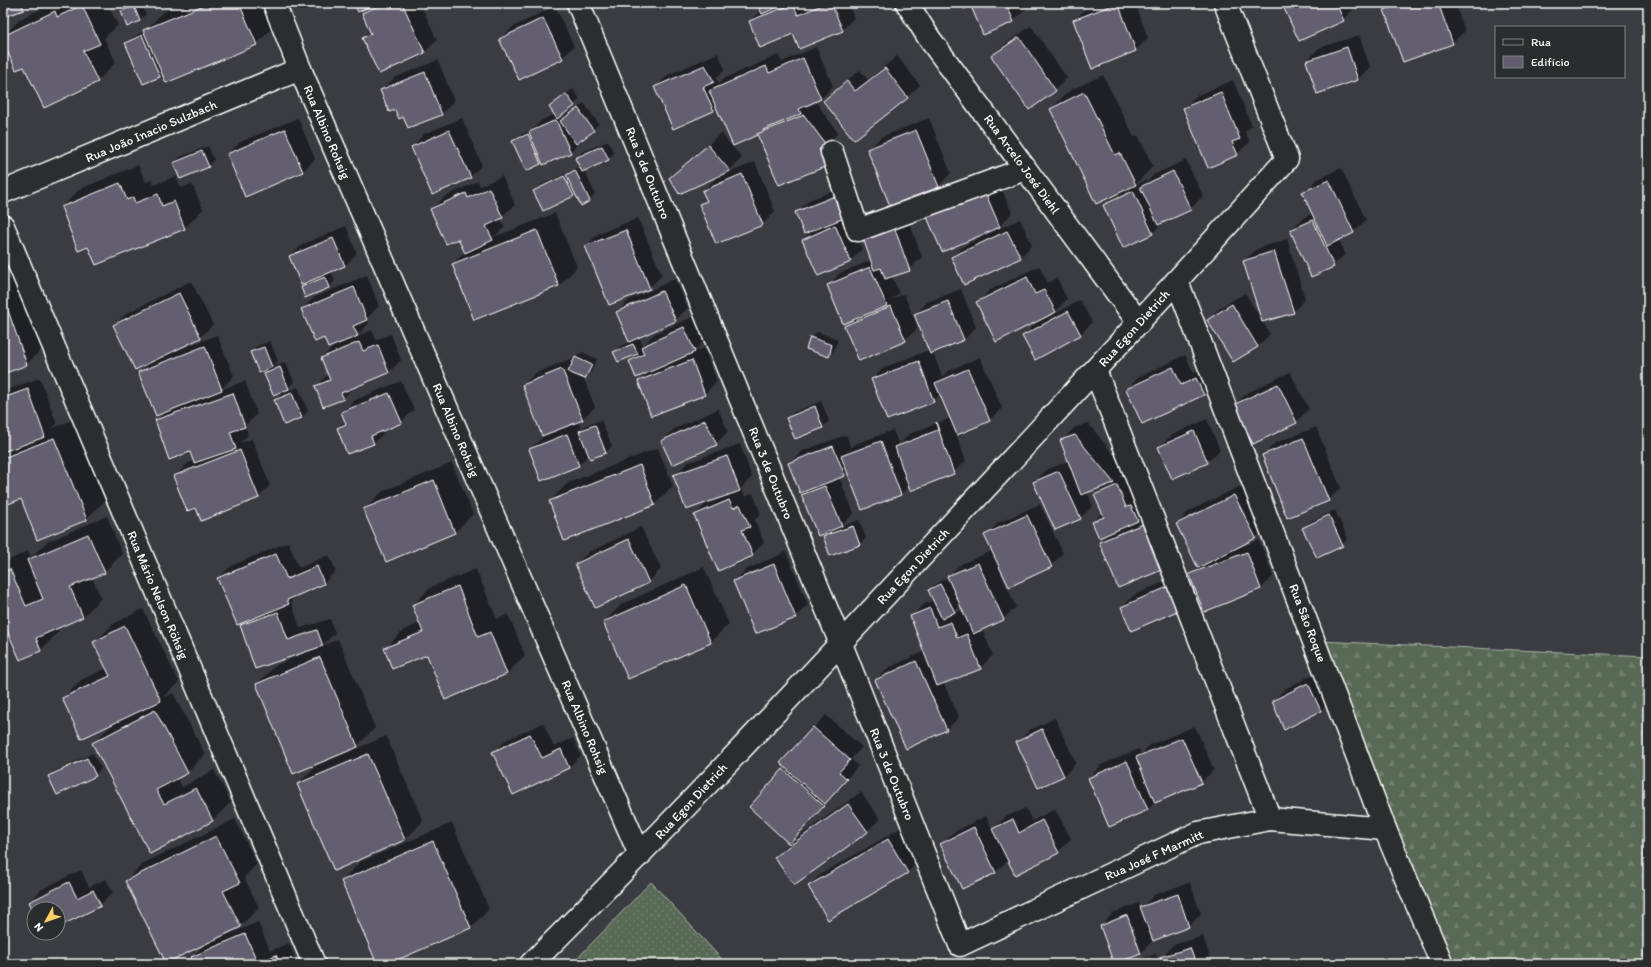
<svg xmlns="http://www.w3.org/2000/svg" width="1651" height="967" viewBox="0 0 1651 967" font-family="Itim,sans-serif">
<style>
.grass{fill:url(#grass-dots);stroke:#acb4aa}
.forest{fill:url(#forest-firs);stroke:#acb4aa}
.shadow{fill:#0007;fill-rule:evenodd}
.building{fill:#635e6f;stroke:#fff}
.lines{fill:none;stroke-linecap:round;stroke-linejoin:round}
.minor-casing{stroke:#fff;stroke-width:25}
.minor{stroke:#2a2d2e;stroke-width:22}
.labels{text-anchor:middle;dominant-baseline:central;stroke-width:3;stroke-linejoin:round;paint-order:stroke}
.street-label{font-size:13px;fill:#fff;stroke:#2a2d2e}
</style>
<defs>
<pattern id="grass-dots" width="8" height="8" patternUnits="userSpaceOnUse"><rect width="8" height="8" fill="#586a54"/><path d="M2 2h.1M6 6h.1" fill="none" stroke="#71806e" stroke-width="1.8" stroke-linecap="round"/></pattern>
<pattern id="forest-firs" width="22" height="20" patternUnits="userSpaceOnUse"><rect width="22" height="20" fill="#586a54"/><path d="M5 1l3.5 6h-7zM16 11l3.5 6h-7z" fill="#71806e"/></pattern>
</defs>
<rect width="100%" height="100%" fill="#3b3c42"/>
<filter id="ink" filterUnits="userSpaceOnUse"><feTurbulence type="fractalNoise" baseFrequency=".025" numOctaves="2"/><feDisplacementMap in="SourceGraphic" scale="8" xChannelSelector="R" yChannelSelector="G"/><feConvolveMatrix kernelMatrix="1 2 1 2 8 2 1 2 1" color-interpolation-filters="sRGB"/></filter>
<g filter="url(#ink)">
<!-- grass -->
<path class="grass" d="M651 882 726 964H572Z"/>
<!-- forest -->
<path class="forest" d="M1319 641 1648 656V964H1447Z"/>
<!-- shadow -->
<g class="shadow">
<path d="M3 3H30L24 10 3 16Z"/>
<path d="M54 3H107L118 25 104 38 116 62 98 81 44 107 24 65 3 40V37L20 19Z"/>
<path d="M135 3H141L146 14 140 20 122 11 128 5Z"/>
<path d="M180 3H265L274 26 256 45 163 73 159 76 127 43 133 37 145 31 163 12 181 5Z"/>
<path d="M355 3H420L437 40 424 53 363 38 370 31 363 13 372 5Z"/>
<path d="M758 3H848L854 18 842 30 793 33 750 21 762 10Z"/>
<path d="M962 3H1023L1026 9 1013 21Z"/>
<path d="M1100 3H1135L1148 38 1136 50 1092 67 1074 21 1086 8Z"/>
<path d="M1284 3H1354L1356 7 1343 20 1299 39Z"/>
<path d="M1392 3H1455L1465 31 1452 43 1385 10Z"/>
<path d="M555 6 574 46 562 58 500 39 513 27Z"/>
<path d="M1031 26 1067 78 1055 90 992 56 1005 44Z"/>
<path d="M1359 35 1370 67 1358 79 1307 61 1319 48Z"/>
<path d="M816 47 833 86 821 99 810 103 805 108 817 103 838 133 832 139 839 153 826 166 758 134 717 106 713 110 656 87 668 75 718 53 725 69 716 78 719 83 723 79 778 55 782 62Z"/>
<path d="M897 56 920 85 907 97 855 138 824 101 837 88 860 70 868 80Z"/>
<path d="M438 60 454 101 442 114 408 127 404 116 396 109 381 91 394 78Z"/>
<path d="M1103 75 1134 137 1138 135 1153 166 1135 185 1146 180 1147 182 1153 175 1186 160 1203 196 1190 209 1165 220 1153 233 1123 247 1104 206 1117 193 1051 109 1069 91Z"/>
<path d="M1233 80 1252 126 1245 132 1250 142 1237 154 1184 108 1196 96Z"/>
<path d="M573 89 580 99 569 109 571 113 584 103 599 124 582 138V140L570 152 543 161 540 164 514 141 520 135 533 129 542 120 555 114 556 101Z"/>
<path d="M298 118 315 159 303 171 245 195 228 154 240 142Z"/>
<path d="M462 118 482 165 470 177 412 147 424 134Z"/>
<path d="M929 118 951 173 939 186 890 204 869 149 881 137Z"/>
<path d="M721 133 742 158 730 170 680 193 670 178Z"/>
<path d="M608 141 614 153 608 159 584 170 595 194 589 201 576 193 574 195 535 191 541 185 571 171 580 166 576 158 582 152Z"/>
<path d="M208 146 214 160 208 166 174 163 180 157Z"/>
<path d="M755 162 775 211 763 224 716 243 701 204 707 199 703 191 716 178Z"/>
<path d="M138 165 146 182 152 180 154 185 176 176 181 188 192 184 203 209 185 228 96 264 89 245 62 207 80 189Z"/>
<path d="M1341 168 1366 220 1353 232 1339 239 1345 254 1333 266 1291 230 1303 218 1313 213 1304 192 1316 180Z"/>
<path d="M502 176 515 205 500 218 505 227 494 237 555 213 577 267 559 286 475 319 453 264 465 252 458 237 431 210 444 197 478 181 480 186Z"/>
<path d="M998 180 1012 213 1000 226 943 250 928 218 941 205Z"/>
<path d="M848 185 847 213 862 249 850 261 803 240 815 228 797 212 809 200Z"/>
<path d="M906 213 922 257 909 270 892 276 899 293 892 299 904 294 918 328 905 340 845 326 852 319 828 286 840 273 872 260Z"/>
<path d="M638 218 662 275 649 288 586 246 598 234Z"/>
<path d="M1020 219 1032 245 1020 258 953 257 965 245Z"/>
<path d="M3 226 45 346 27 364 3 373Z"/>
<path d="M346 226 357 253 345 266 331 271 335 281 329 287 306 297 302 287 309 280 290 256 303 244Z"/>
<path d="M1287 239 1305 299 1293 312 1244 261 1257 249Z"/>
<path d="M1039 266 1048 283 1057 278 1067 299 1053 315 1080 300 1092 322 1080 335 1023 337 1035 324 1052 315 1051 314 977 303 990 290Z"/>
<path d="M367 275 379 306 367 318 369 323 356 337 372 330 376 340 391 334 401 360 389 372 355 386 343 398 316 387 328 374 322 358 336 344 324 337 302 309 315 297Z"/>
<path d="M675 279 688 308 675 320 639 337 643 346 654 334 697 315 707 338 692 353 704 348 717 381 705 394 652 414 639 381 649 371 630 361 639 352 619 361 615 352 621 346 630 342 617 312 629 300Z"/>
<path d="M191 281 213 325 200 337 180 348V349L217 335 234 376 220 390 245 381 257 414 245 426 248 435 240 443 252 439 270 485 258 498 197 506 175 476 187 464 194 461 191 451 156 420 166 410 140 372 149 363 114 325 127 313Z"/>
<path d="M961 289 976 327 964 340 933 352 942 377 948 371 980 357 1002 408 989 420 956 434 966 461 953 473 909 486 901 494 848 471 839 477 854 513 840 527 859 520 866 538 860 544 830 554 824 537 831 530 802 495 808 489 789 464 802 451 846 435 851 448 855 444 893 430 899 445 909 434 951 418 940 394 934 401 887 418 872 379 885 367 929 350 915 315 927 302Z"/>
<path d="M1245 293 1270 334 1257 347 1208 320 1221 307Z"/>
<path d="M817 332 838 339 834 350 828 356 811 338Z"/>
<path d="M270 341 278 361 272 367 251 352 257 346Z"/>
<path d="M582 352 597 359 591 372 584 379 595 407 582 419 578 421 582 429 586 425 601 420 612 446 606 452 590 458 589 455 579 465 542 480 530 449 544 436 523 385 536 373 575 357V358Z"/>
<path d="M1185 355 1194 373 1209 366 1216 382 1204 394 1143 423 1127 389 1139 377Z"/>
<path d="M286 362 294 382 288 388 265 374 271 368Z"/>
<path d="M1290 372 1309 409 1296 422 1235 405 1247 393Z"/>
<path d="M40 378 57 424 51 429 72 420 105 501 86 519 22 497 3 505V391Z"/>
<path d="M401 381 414 410 401 422 385 429 386 430 374 443 338 428 346 420 342 412 355 400Z"/>
<path d="M298 387 308 411 302 417 275 400 281 394Z"/>
<path d="M821 401 829 421 823 427 795 438 788 418 794 412Z"/>
<path d="M718 409 728 431 716 444 662 442 674 429Z"/>
<path d="M1207 419 1220 450 1207 462 1159 447 1172 435Z"/>
<path d="M1088 423 1126 470 1118 478 1129 473 1150 507 1138 519 1156 512 1161 570 1100 542 1110 532 1093 522 1103 512 1095 495 1105 486 1087 492 1093 506 1080 518 1034 483 1046 470 1069 461 1062 441 1074 428ZM1148 521V523L1113 537V535Z"/>
<path d="M1316 427 1341 488 1328 500 1263 456 1275 443Z"/>
<path d="M740 444 752 477 741 488 745 497 753 493 761 514 755 520 764 543 752 555 695 515 709 501 675 475 687 463Z"/>
<path d="M658 448 673 486 655 504 565 539 550 501 568 483Z"/>
<path d="M452 463 473 514 455 532 386 561 364 510 383 491Z"/>
<path d="M1247 483 1268 525 1256 538 1237 547 1238 548 1259 540 1273 576 1261 589 1191 575 1199 567 1177 524 1189 511Z"/>
<path d="M1040 504 1063 553 1051 566 986 536 998 523Z"/>
<path d="M1335 510 1348 539 1342 545 1304 528 1310 522Z"/>
<path d="M107 516 122 554 104 572 92 577 101 598 83 617 57 628 59 631 41 650 20 658 3 618V563L28 551 31 557 47 542Z"/>
<path d="M641 527 661 569 648 582 576 564 589 552Z"/>
<path d="M288 542 299 568 329 555 336 571 324 583 298 594 291 601 300 628 330 619 335 633 322 646 338 639 375 728 357 746 257 684 275 666 307 652 306 651 241 625 246 621 218 578 231 566Z"/>
<path d="M991 551 1016 607 1003 619 982 629 993 655 980 668 943 682 959 717 946 730 876 680 888 668 925 651 911 617 924 604 934 600 929 590 935 584 947 578 954 593H956L948 576 961 564ZM961 605 963 610 952 614Z"/>
<path d="M786 552 808 605 795 617 734 581 747 569Z"/>
<path d="M704 567 729 624 710 642 604 622 622 604Z"/>
<path d="M476 569 497 619 508 614 525 655 507 674 445 699 427 654 385 648 404 630 420 623 413 605 431 587Z"/>
<path d="M1184 573 1194 596 1122 607 1134 595Z"/>
<path d="M143 609 179 682 162 698 173 693 205 754 187 772 177 777 182 787 214 770 231 802 213 820 150 853 93 743 114 723 63 699 81 680 107 668 95 642 113 624Z"/>
<path d="M1320 671 1333 698 1321 710 1284 728 1273 701 1285 689Z"/>
<path d="M826 715 862 747 851 759 858 766 793 839 794 840 861 792 880 819 867 831 775 857 789 843 750 807 786 767 781 763Z"/>
<path d="M1055 718 1076 763 1064 776 1017 742 1030 730Z"/>
<path d="M543 723 554 747 573 738 581 755 569 767 513 793 494 752 506 740Z"/>
<path d="M1195 726 1214 770 1201 782 1156 801 1147 810 1089 778 1101 765 1139 749 1141 754 1150 745Z"/>
<path d="M386 736 423 821 405 840 298 784 316 766Z"/>
<path d="M93 753 101 769 95 775 49 777 55 771Z"/>
<path d="M1026 808 1032 821 1055 809 1071 839 1058 852 1008 860 996 872 963 887 941 844 954 832 986 816 993 830 1005 817Z"/>
<path d="M235 819 257 864 244 877 259 908 240 926 213 939V941L258 922 270 951 289 943 296 960 292 964H195L192 957 206 943 126 881 144 863Z"/>
<path d="M452 823 489 909 471 928 386 964H378L342 881 360 862Z"/>
<path d="M901 828 920 860 907 873 809 886 821 874Z"/>
<path d="M81 870 89 887 106 879 113 892 100 905 58 926V909L34 910 30 902 42 889Z"/>
<path d="M1190 882 1201 914 1189 926 1153 940 1141 953 1101 926 1113 913 1139 903 1141 908 1154 895Z"/>
<path d="M1203 936 1212 964H1163L1161 958 1173 945Z"/>
<path d="M1156 954 1159 964H1137L1143 958Z"/>
</g>
<!-- building -->
<g class="building">
<path d="M3 3H25L22 4 24 10 3 17Z"/>
<path d="M209 3H239L257 45 166 83 143 30Z"/>
<path d="M354 3H378L358 12Z"/>
<path d="M385 3H402L425 53 379 74 362 38 371 34 362 13Z"/>
<path d="M757 3H787L762 14Z"/>
<path d="M827 3H831L843 31 799 49 793 34 760 48 749 21 793 4 798 15Z"/>
<path d="M961 3H1006L1014 22 983 35 971 6 964 9Z"/>
<path d="M1118 3 1136 51 1092 69 1073 20Z"/>
<path d="M1284 3H1336L1344 21 1299 41 1282 4Z"/>
<path d="M1404 3H1438L1453 44 1403 62 1384 10Z"/>
<path d="M82 5 100 44 83 51 98 82 44 108 24 67 16 70 3 42V36L55 11 57 17Z"/>
<path d="M134 6 140 21 127 27 121 11Z"/>
<path d="M543 18 563 59 519 80 499 39Z"/>
<path d="M142 35 160 77 143 84 125 43Z"/>
<path d="M1019 37 1056 91 1029 110 991 56Z"/>
<path d="M1347 47 1358 80 1317 94 1306 61Z"/>
<path d="M803 58 821 99 799 109 801 114 763 130 764 132 733 146 709 91 766 66 769 73Z"/>
<path d="M705 65 714 82 703 87 714 111 673 129 654 87Z"/>
<path d="M885 68 908 98 854 140 823 101 847 81 855 91Z"/>
<path d="M425 72 442 115 408 128 403 117 399 119 395 110 389 112 380 90Z"/>
<path d="M1084 92 1115 155 1120 153 1136 185 1096 204 1050 109Z"/>
<path d="M1221 92 1240 139 1232 142 1238 155 1208 168 1183 108Z"/>
<path d="M566 94 575 106 557 119 549 107Z"/>
<path d="M578 108 594 131 576 144 560 121Z"/>
<path d="M804 115 827 146 819 149 827 166 779 185 757 134Z"/>
<path d="M556 120 571 153 543 165 529 132Z"/>
<path d="M285 129 303 172 245 197 227 154Z"/>
<path d="M449 130 471 178 432 195 411 147Z"/>
<path d="M916 130 939 187 890 206 867 149Z"/>
<path d="M528 134 541 164 526 171 512 141Z"/>
<path d="M708 145 730 171 679 194 669 178Z"/>
<path d="M602 146 609 160 582 172 575 158Z"/>
<path d="M202 151 209 167 180 179 173 163Z"/>
<path d="M575 170 590 201 581 206 566 175Z"/>
<path d="M1173 171 1191 210 1158 225 1140 187Z"/>
<path d="M742 174 763 225 716 244 699 204 707 201 702 191Z"/>
<path d="M564 176 574 196 543 211 533 191Z"/>
<path d="M1329 180 1354 233 1327 246 1302 192Z"/>
<path d="M120 183 127 200 133 197 135 203 158 194 162 206 174 201 185 229 96 265 88 247 78 251 61 207Z"/>
<path d="M489 188 503 218 486 226 493 240 465 253 458 239 446 244 430 209 466 193 468 198Z"/>
<path d="M1133 191 1153 234 1123 248 1103 205Z"/>
<path d="M985 192 1000 227 942 252 927 217Z"/>
<path d="M835 196 844 218 804 234 795 212Z"/>
<path d="M1313 220 1334 267 1311 277 1290 230Z"/>
<path d="M893 224 910 271 885 279 881 268 874 270 862 235Z"/>
<path d="M835 225 851 262 818 276 802 240Z"/>
<path d="M537 230 559 286 474 320 452 264Z"/>
<path d="M626 230 650 289 609 305 585 246Z"/>
<path d="M1007 231 1021 258 964 285 951 257Z"/>
<path d="M333 238 345 266 301 285 289 256Z"/>
<path d="M1274 251 1294 313 1262 322 1243 261Z"/>
<path d="M870 267 887 306 843 324 827 285Z"/>
<path d="M325 277 329 288 305 298 301 287Z"/>
<path d="M1027 277 1035 294 1044 290 1056 312 996 342 976 302Z"/>
<path d="M354 287 367 320 353 326 358 336 328 348 324 338 315 342 301 309Z"/>
<path d="M662 291 676 321 629 342 616 312Z"/>
<path d="M179 293 201 338 135 370 113 325Z"/>
<path d="M3 296 27 365 3 374Z"/>
<path d="M948 301 964 340 930 354 914 314Z"/>
<path d="M1232 304 1258 347 1233 362 1207 320Z"/>
<path d="M891 306 906 341 859 361 844 326Z"/>
<path d="M1068 311 1081 335 1035 360 1022 336Z"/>
<path d="M684 327 695 352 636 378 629 361 644 354 641 347Z"/>
<path d="M810 337 832 345 829 357 806 349Z"/>
<path d="M359 342 363 351 378 345 389 373 341 393 344 399 323 407 315 386 330 380 321 358Z"/>
<path d="M633 344 638 354 618 362 613 352Z"/>
<path d="M205 346 222 390 156 416 138 372Z"/>
<path d="M264 347 272 367 259 373 250 352Z"/>
<path d="M575 357 592 365 585 379 568 372Z"/>
<path d="M692 360 705 395 651 416 638 381Z"/>
<path d="M919 361 934 402 887 420 871 379Z"/>
<path d="M280 367 289 389 273 395 264 374Z"/>
<path d="M1173 367 1181 385 1196 378 1204 395 1142 424 1126 389Z"/>
<path d="M562 369 583 420 542 436 522 385Z"/>
<path d="M968 369 990 421 957 435 935 383Z"/>
<path d="M1278 384 1297 423 1253 444 1233 405Z"/>
<path d="M28 389 45 437 3 452V398Z"/>
<path d="M233 393 245 427 230 432 236 449 194 463 190 452 169 460 155 420Z"/>
<path d="M292 393 302 418 284 425 274 400Z"/>
<path d="M389 393 402 423 371 436 374 444 347 454 337 428 346 424 341 412Z"/>
<path d="M815 406 823 428 795 439 786 418Z"/>
<path d="M705 420 717 445 672 465 661 441Z"/>
<path d="M936 422 954 474 910 491 895 447 938 430Z"/>
<path d="M595 425 606 453 590 459 579 431Z"/>
<path d="M1194 431 1208 463 1172 479 1158 447Z"/>
<path d="M567 434 579 466 541 481 529 449Z"/>
<path d="M1075 435 1114 483 1081 495 1060 440Z"/>
<path d="M54 438 87 520 37 540 21 499 3 506V458Z"/>
<path d="M1303 438 1329 501 1287 518 1262 455Z"/>
<path d="M881 441 901 495 862 510 841 456Z"/>
<path d="M833 446 845 476 800 493 788 463Z"/>
<path d="M240 450 259 498 201 521 196 508 187 511 173 476Z"/>
<path d="M727 456 740 491 686 510 673 475Z"/>
<path d="M640 465 655 505 564 541 549 501Z"/>
<path d="M1059 471 1081 519 1055 530 1033 482Z"/>
<path d="M434 480 455 533 386 562 363 509Z"/>
<path d="M1117 485 1126 507 1131 506 1138 521 1099 538 1092 522 1104 517 1094 495Z"/>
<path d="M825 486 842 526 818 536 801 495Z"/>
<path d="M1234 495 1256 538 1198 568 1176 524Z"/>
<path d="M729 500 733 508 740 505 750 527 742 530 753 556 718 571 694 515Z"/>
<path d="M1027 515 1052 567 1009 587 984 535Z"/>
<path d="M1329 515 1343 546 1317 558 1302 528Z"/>
<path d="M1143 524 1162 570 1118 588 1099 542Z"/>
<path d="M853 526 860 545 830 556 823 536Z"/>
<path d="M88 534 105 573 70 587 83 617 36 638 41 651 20 660 3 621V572L10 569 26 606 43 599 27 560Z"/>
<path d="M629 539 649 583 595 608 575 564Z"/>
<path d="M1247 552 1261 589 1204 612 1189 574Z"/>
<path d="M276 554 287 579 317 566 324 584 287 600 289 604 237 625 217 578Z"/>
<path d="M978 563 1004 620 973 634 947 576Z"/>
<path d="M774 564 796 618 755 634 733 581Z"/>
<path d="M940 584 955 612 942 619 928 590Z"/>
<path d="M686 585 711 643 628 679 603 622Z"/>
<path d="M1172 585 1182 609 1131 631 1121 607Z"/>
<path d="M458 586 478 637 490 632 507 674 445 700 427 655 392 669 384 648 423 632 412 605Z"/>
<path d="M930 608 937 627 951 622 957 638 967 634 981 669 937 686 910 616Z"/>
<path d="M278 612 288 640 317 630 323 646 255 669 240 625Z"/>
<path d="M125 626 161 701 81 739 62 698 110 676 93 642Z"/>
<path d="M320 657 358 747 293 774 256 684Z"/>
<path d="M916 661 947 730 906 749 875 680Z"/>
<path d="M1308 683 1321 711 1284 730 1272 701Z"/>
<path d="M155 710 188 773 156 790 164 804 196 788 213 821 150 854 92 743Z"/>
<path d="M813 727 850 760 839 772 847 779 825 804 780 763Z"/>
<path d="M1042 729 1064 776 1038 788 1016 742Z"/>
<path d="M530 734 542 758 561 749 569 768 513 795 492 752Z"/>
<path d="M1182 738 1202 783 1155 803 1136 757Z"/>
<path d="M368 754 405 840 334 871 297 784Z"/>
<path d="M87 758 96 776 57 795 48 776Z"/>
<path d="M1127 761 1148 810 1109 827 1088 778Z"/>
<path d="M783 769 824 806 789 844 749 807Z"/>
<path d="M848 804 868 832 794 885 774 857Z"/>
<path d="M1013 819 1019 833 1042 820 1059 853 1015 875 992 829Z"/>
<path d="M974 827 996 873 962 889 940 844Z"/>
<path d="M216 836 240 883 223 891 241 927 166 963 125 881Z"/>
<path d="M888 839 908 873 828 920 808 886Z"/>
<path d="M433 841 471 928 388 964H377L341 881Z"/>
<path d="M69 882 77 898 93 890 101 906 58 927V909H34V912L29 902Z"/>
<path d="M1178 894 1189 927 1153 941 1140 907Z"/>
<path d="M1127 915 1141 954 1114 964 1100 926Z"/>
<path d="M245 934 258 963 276 955 280 964H194L191 957Z"/>
<path d="M1190 948 1196 964H1162L1160 957Z"/>
<path d="M1150 959 1152 964H1136Z"/>
</g>
<g class="lines">
<!-- minor casing -->
<g class="minor-casing">
<g id="minor">
<path d="M274 3 300 69 640 855"/>
<path d="M578 3 841 644 960 945 1198 833 1270 819 1385 829"/>
<path d="M907 3 929 38 1139 323"/>
<path d="M832 152 858 230 1025 169"/>
<path d="M3 192 300 69"/>
<path d="M3 226 314 964"/>
<path d="M1177 281 1385 829 1442 964"/>
<path d="M1095 370 1270 819"/>
<path d="M531 964C669 827 802 685 934 543 1053 416 1171 288 1287 159L1225 3"/>
</g>
</g>
<!-- minor -->
<use href="#minor" class="minor"/>
</g>
</g>
<g class="labels">
<!-- street labels -->
<g class="street-label">
<text transform="translate(151 131) rotate(-23)">Rua João Inacio Sulzbach</text>
<text transform="translate(327 132) rotate(67)">Rua Albino Rohsig</text>
<text transform="translate(1022 164) rotate(54)">Rua Arcelo José Diehl</text>
<text transform="translate(648 173) rotate(68)">Rua 3 de Outubro</text>
<text transform="translate(1134 328) rotate(-48)">Rua Egon Dietrich</text>
<text transform="translate(456 430) rotate(67)">Rua Albino Rohsig</text>
<text transform="translate(771 473) rotate(68)">Rua 3 de Outubro</text>
<text transform="translate(913 566) rotate(-47)">Rua Egon Dietrich</text>
<text transform="translate(158 595) rotate(67)">Rua Mário Nelson Röhsig</text>
<text transform="translate(1308 623) rotate(69)">Rua São Roque</text>
<text transform="translate(585 727) rotate(67)">Rua Albino Rohsig</text>
<text transform="translate(892 774) rotate(68)">Rua 3 de Outubro</text>
<text transform="translate(691 801) rotate(-47)">Rua Egon Dietrich</text>
<text transform="translate(1154 855) rotate(-24)">Rua José F Marmitt</text>
</g>
</g>
<!-- margin -->
<rect width="1651" height="967" fill="none" stroke="#2a2d2e" stroke-width="16"/>
<rect x="8" y="8" width="1635" height="951" fill="none" stroke="#fff" stroke-width="1.5" filter="url(#ink)"/>
<!-- legend -->
<rect x="1495" y="26" width="130" height="52" fill="#2a2d2e" stroke="#7f8182"/>
<rect x="1503" y="39" width="20" height="6" fill="#2a2d2e" stroke="#7f8182"/>
<text x="1531" y="46" font-size="12" fill="#ffffff">Rua</text>
<rect x="1503" y="56" width="20" height="12" fill="#635e6f" stroke="#7f8182"/>
<text x="1531" y="66" font-size="12" fill="#ffffff">Edifício</text>
<!-- north arrow -->
<g transform="translate(46 921) rotate(230)"><circle r="19" fill="#2a2d2e" stroke="#7f8182"/>
<path d="M0-3L7 15L0 10L-7 15Z" fill="#ffd166"/>
<text y="-6" font-size="11" font-weight="bold" text-anchor="middle" fill="#ffffff">N</text>
</g>
</svg>
